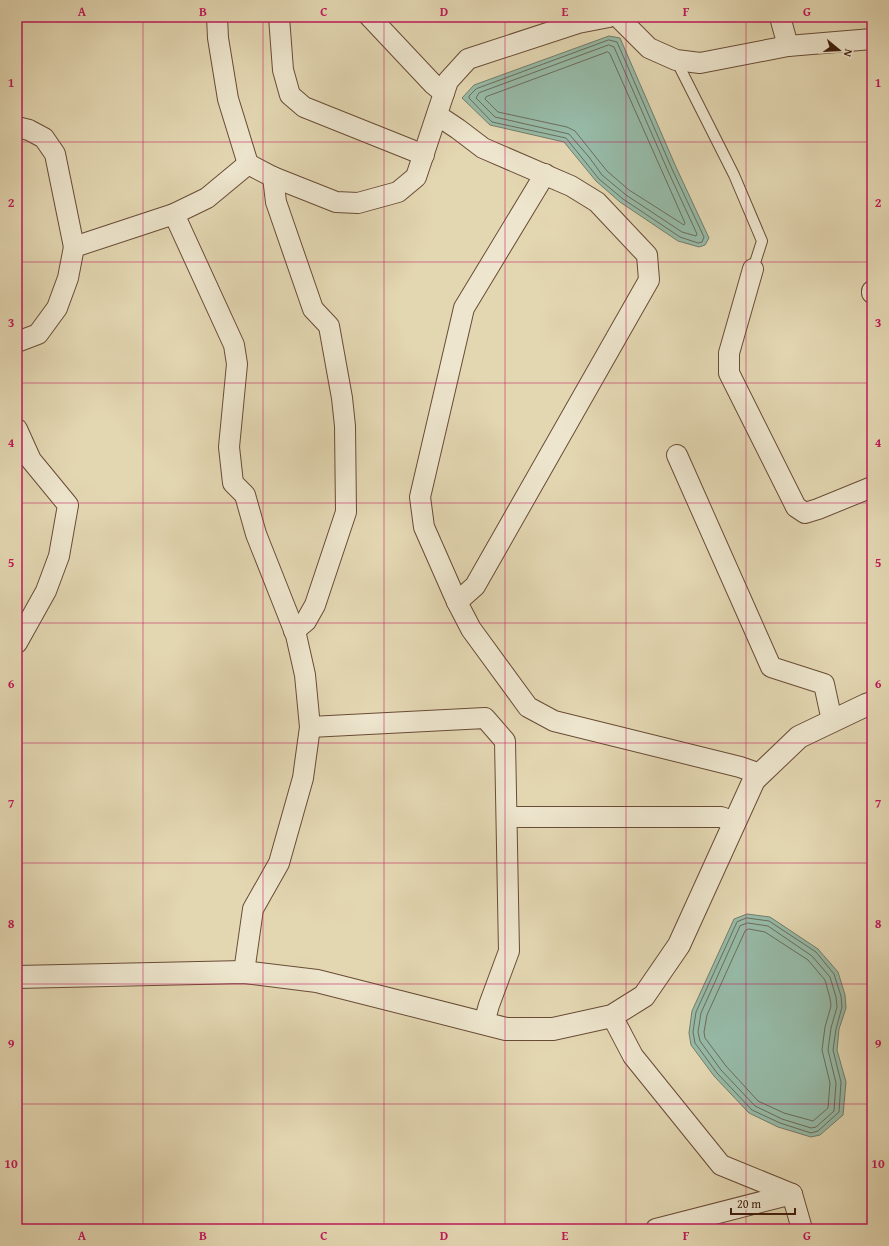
<svg xmlns="http://www.w3.org/2000/svg" width="889" height="1246" viewBox="0 0 889 1246" font-family="'Gentium Book Plus',serif">
<style>
.water{fill:#96baa7;stroke:#747c69}
.lines{fill:none;stroke-linecap:round;stroke-linejoin:round}
.shore{stroke:#6b6c5a;stroke-width:1}
.service-casing{stroke:#694c36;stroke-width:12}
.minor-casing{stroke:#694c36;stroke-width:22}
.tertiary-casing{stroke:#694c36;stroke-width:24}
.service{stroke:#ede5cd;stroke-width:10}
.minor{stroke:#ede5cd;stroke-width:20}
.tertiary{stroke:#ede5cd;stroke-width:22}
.grid{fill:none;stroke:#c2185b;stroke-width:1;stroke-opacity:0.55}
.neatline{fill:none;stroke:#c2185b;stroke-width:1.5}
.grid-label{font-size:13px;text-anchor:middle;font-weight:bold;fill:#c2185b}
</style>
<rect width="100%" height="100%" fill="#e3d7b2"/>
<filter id="stains"><feTurbulence type="fractalNoise" baseFrequency=".005" numOctaves="4"/><feColorMatrix values="0 0 0 0 .2 0 0 0 0 .09 0 0 0 0 .02 0 0 0 .5 -.17"/></filter>
<radialGradient id="worn" r=".72"><stop offset=".6" stop-color="#630" stop-opacity="0"/><stop offset="1" stop-color="#630" stop-opacity=".3"/></radialGradient>
<!-- water -->
<g class="water">
<path d="M609 36 620 38 676 167 709 238 705 245 699 247 678 241 620 202 596 181 564 142 490 125 462 98 474 85Z"/>
<path d="M747 914 770 917 818 949 838 972 845 995 846 1008 839 1029 837 1050 846 1082 843 1115 820 1135 811 1137 778 1127 749 1113 714 1076 691 1045 689 1033 692 1011 734 919Z"/>
</g>
<g class="lines">
<!-- shore -->
<g class="shore">
<path d="M609 40 617 42 672 169 704 237 702 242 698 243 680 237 623 199 599 179 566 138 492 122 469 98V96L476 89Z"/>
<path d="M609 45 614 47 668 171 697 234 696 236 682 232 626 195 602 175 589 157 569 134 495 117 476 98 479 93Z"/>
<path d="M608 52 610 54 685 223 684 225 629 190 607 171 575 131 567 127 498 112 485 99 486 97Z"/>
<path d="M747 918 769 921 816 952 834 974 841 996 842 1007 836 1029 833 1050 841 1082 839 1112 818 1131 811 1133 780 1123 752 1110 717 1073 695 1043 693 1032 696 1012 737 922Z"/>
<path d="M748 923 768 926 812 956 830 977 836 997 837 1007 831 1028 828 1050 836 1083 834 1111 816 1127 811 1128 782 1119 755 1106 721 1070 700 1041 698 1032 701 1013 740 926Z"/>
<path d="M749 929 765 932 808 960 825 980 830 998 831 1006 825 1027 822 1050 830 1083 828 1108 813 1121 784 1113 758 1101 726 1066 705 1038 704 1032 707 1015 745 931Z"/>
</g>
<!-- service casing -->
<g class="service-casing">
<path id="service" d="M676 60 734 175 762 241 753 269"/>
</g>
<!-- minor casing -->
<g class="minor-casing">
<g id="minor">
<path d="M217 17 218 38 228 99 248 164"/>
<path d="M279 17 283 70 290 95 304 107 424 155"/>
<path d="M370 17 433 84 444 93"/>
<path d="M618 17 649 48 676 60 700 63 788 46 872 39"/>
<path d="M780 17 788 46"/>
<path d="M437 115 458 129 483 148 571 186 597 202 647 255 649 280 475 586 457 602"/>
<path d="M17 127 29 130 44 138 55 154 74 247"/>
<path d="M545 174 464 308 420 497 424 527 457 602 471 629 528 707 554 721 740 767 760 774"/>
<path d="M273 177 276 202 313 309 329 326 342 398 345 426 346 512 315 605 306 621 294 631"/>
<path d="M174 214 234 345 237 364 229 447 233 483 245 495 256 534 296 635 305 675 310 727 303 778 279 863 253 909 244 972"/>
<path d="M753 269 729 353V373L796 507 805 513 818 509 872 487"/>
<path d="M872 293V291"/>
<path d="M17 342 38 334 57 308 68 278 74 247 174 214 207 198 248 164 273 177 336 202 358 203 398 192 416 177 448 81 468 59 578 23 609 17"/>
<path d="M17 429 31 460 68 505 59 556 46 591 17 643"/>
<path d="M677 455 771 667 824 684 832 721"/>
<path d="M310 727 485 718 505 741 509 951 489 1005 484 1023"/>
<path d="M507 817H721L735 822"/>
<path d="M612 1016 633 1056 721 1165 792 1194"/>
<path d="M656 1229 792 1194 802 1229"/>
</g>
</g>
<!-- tertiary casing -->
<g class="tertiary-casing">
<path id="tertiary" d="M17 977 244 972 317 981 506 1029H553L612 1016 644 996 679 945 754 780 799 737 866 705 872 703"/>
</g>
<!-- service -->
<use href="#service" class="service"/>
<!-- minor -->
<use href="#minor" class="minor"/>
<!-- tertiary -->
<use href="#tertiary" class="tertiary"/>
</g>
<!-- grid -->
<path class="grid" d="M143 17V1229M263 17V1229M384 17V1229M505 17V1229M626 17V1229M746 17V1229M17 142H872M17 262H872M17 383H872M17 503H872M17 623H872M17 743H872M17 863H872M17 984H872M17 1104H872"/>
<!-- margin -->
<rect width="889" height="1246" fill="none" stroke="#e3d7b2" stroke-width="44"/>
<!-- north arrow -->
<g transform="translate(839 50) rotate(108)" stroke="#ede5cd" stroke-width="3" paint-order="stroke">
<path d="M0-3L7 15L0 10L-7 15Z" fill="#401e0d"/>
<text y="-6" font-size="11" font-weight="bold" text-anchor="middle" fill="#401e0d">N</text>
</g>
<!-- scale -->
<path d="M731 1208v6h64v-6" fill="none" stroke="#401e0d" stroke-width="2"/>
<text x="737" y="1208" font-size="12" fill="#401e0d" stroke="#ede5cd" stroke-width="3" paint-order="stroke">20 m</text>
<rect x="22" y="22" width="845" height="1202" class="neatline"/>
<g class="grid-label">
<text x="82" y="16">A</text>
<text x="203" y="16">B</text>
<text x="324" y="16">C</text>
<text x="444" y="16">D</text>
<text x="565" y="16">E</text>
<text x="686" y="16">F</text>
<text x="807" y="16">G</text>
<text x="11" y="87">1</text>
<text x="878" y="87">1</text>
<text x="11" y="207">2</text>
<text x="878" y="207">2</text>
<text x="11" y="327">3</text>
<text x="878" y="327">3</text>
<text x="11" y="447">4</text>
<text x="878" y="447">4</text>
<text x="11" y="567">5</text>
<text x="878" y="567">5</text>
<text x="11" y="688">6</text>
<text x="878" y="688">6</text>
<text x="11" y="808">7</text>
<text x="878" y="808">7</text>
<text x="11" y="928">8</text>
<text x="878" y="928">8</text>
<text x="11" y="1048">9</text>
<text x="878" y="1048">9</text>
<text x="11" y="1168">10</text>
<text x="878" y="1168">10</text>
<text x="82" y="1240">A</text>
<text x="203" y="1240">B</text>
<text x="324" y="1240">C</text>
<text x="444" y="1240">D</text>
<text x="565" y="1240">E</text>
<text x="686" y="1240">F</text>
<text x="807" y="1240">G</text>
</g>
<rect width="100%" height="100%" filter="url(#stains)"/>
<rect width="100%" height="100%" fill="url(#worn)"/>
</svg>
